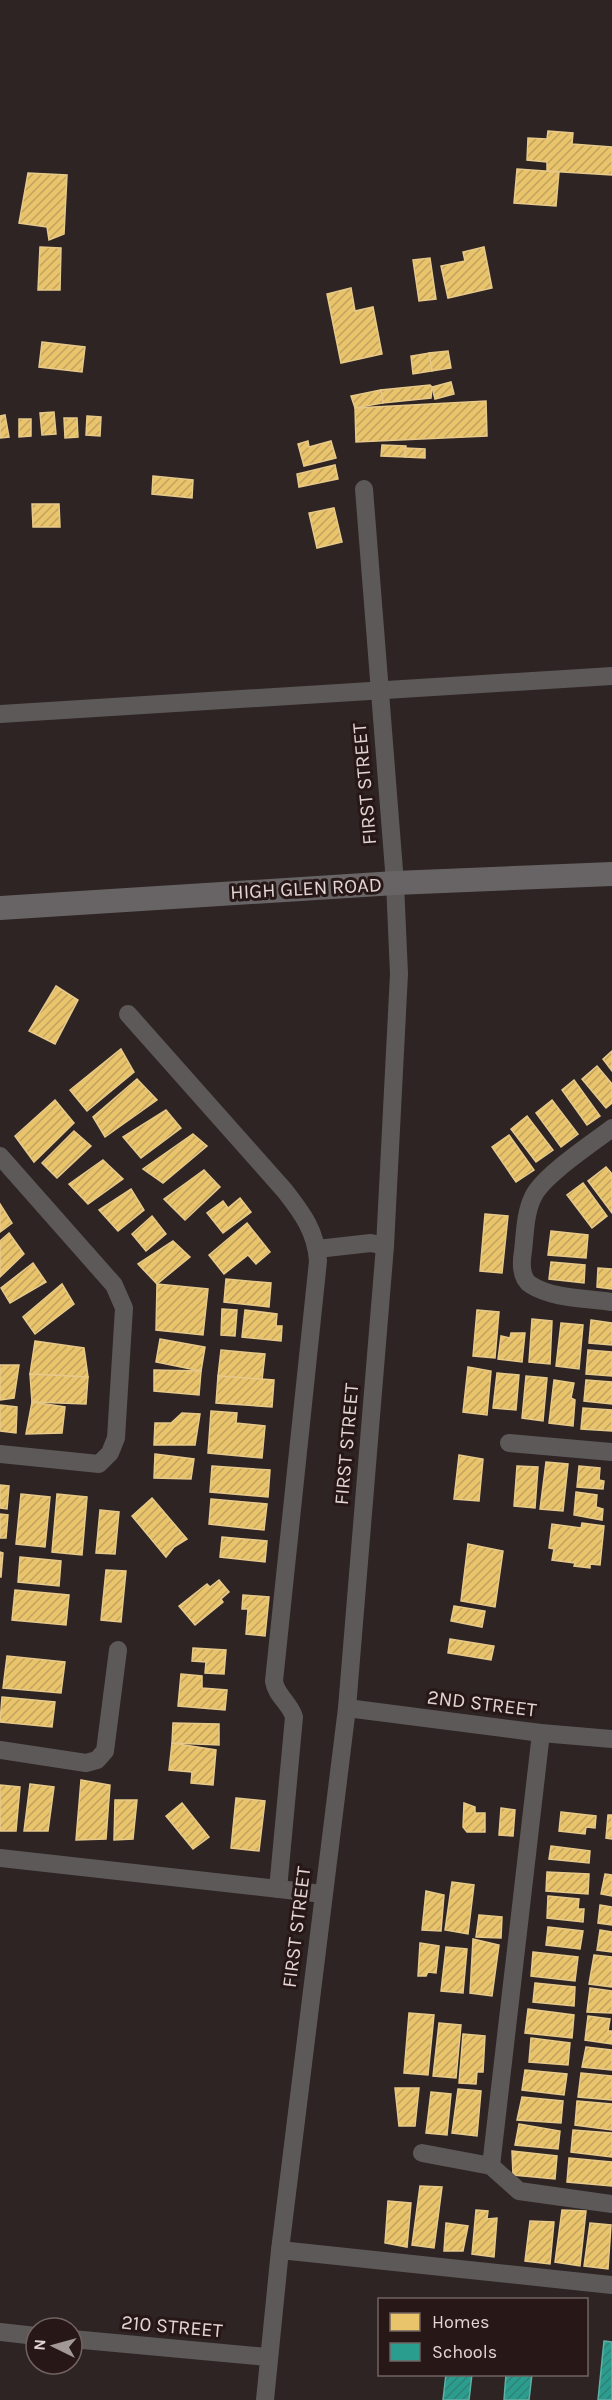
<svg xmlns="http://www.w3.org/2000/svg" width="612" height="2400" viewBox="0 0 612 2400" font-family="Karla,sans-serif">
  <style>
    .homes { fill: url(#homes-hatch); stroke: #e7c98a; stroke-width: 1.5 }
    .schools { fill: url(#schools-hatch); stroke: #61aea4; stroke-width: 1.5 }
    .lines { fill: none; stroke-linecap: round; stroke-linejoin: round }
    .minor { stroke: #5d5958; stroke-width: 18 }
    .major { stroke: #686364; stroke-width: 24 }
    .labels { text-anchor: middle; stroke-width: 6; stroke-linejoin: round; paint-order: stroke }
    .street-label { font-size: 20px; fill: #e1d6d4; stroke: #271716 }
  </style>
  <defs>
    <pattern id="homes-hatch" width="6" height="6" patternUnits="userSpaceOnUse" patternTransform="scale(1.5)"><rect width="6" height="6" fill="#e9c46a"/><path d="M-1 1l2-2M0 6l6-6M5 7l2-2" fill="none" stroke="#c0a360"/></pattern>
    <pattern id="schools-hatch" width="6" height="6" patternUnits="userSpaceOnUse" patternTransform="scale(1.5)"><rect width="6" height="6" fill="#2a9d8f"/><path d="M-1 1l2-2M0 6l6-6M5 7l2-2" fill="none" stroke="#328177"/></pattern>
  </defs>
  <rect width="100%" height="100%" fill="#2d2423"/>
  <!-- homes -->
  <g class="homes">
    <path d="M548,131l25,2 -1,11 40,3v28l-65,-4v-9l-20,-2 1,-22 19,1z"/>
    <path d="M517,169l42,3 -3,34 -42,-3z"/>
    <path d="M28,173l39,2 -3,59 -15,6 -2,-13 -28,-4z"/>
    <path d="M40,247l21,1 -1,42h-22z"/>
    <path d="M484,247l8,41 -44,10 -7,-32 24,-5 -2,-9z"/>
    <path d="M430,258l6,41 -17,2 -6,-41z"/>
    <path d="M351,288l4,23 18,-4 9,47 -41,9 -14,-69z"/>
    <path d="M42,342l43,5 -3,25 -43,-5z"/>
    <path d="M448,351l3,17 -19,3 -3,-18z"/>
    <path d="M429,353l3,18 -19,3 -2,-18z"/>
    <path d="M451,382l3,12 -19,5 -3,-12z"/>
    <path d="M430,385l2,2 -1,11 -48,5 -2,-13z"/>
    <path d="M381,390l2,13 -28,5 -4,-12z"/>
    <path d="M486,401l1,35 -131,6 -1,-34z"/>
    <path d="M54,412l2,22 -14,1 -2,-22z"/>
    <path d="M5,415l4,22 -9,1v-22z"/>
    <path d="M87,416l14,1 -1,19 -14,-1z"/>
    <path d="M64,418h13l1,19 -13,1z"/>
    <path d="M19,419h12v17l-12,1z"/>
    <path d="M308,441l1,6 22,-6 5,17 -32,8 -6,-22z"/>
    <path d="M382,445l24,1 -1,11 -24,-1z"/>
    <path d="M405,448l20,1v9l-20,-1z"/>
    <path d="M335,465l3,14 -39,8 -2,-13z"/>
    <path d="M153,476l40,4 -1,18 -40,-4z"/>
    <path d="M32,504h27l1,23h-27z"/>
    <path d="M334,508l8,34 -25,6 -8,-35z"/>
    <path d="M56,986l22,14 -23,44 -26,-13z"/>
    <path d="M121,1049l13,23 -47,39 -17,-21z"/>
    <path d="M612,1051v20l-9,-12z"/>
    <path d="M597,1066l15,18v19l-6,5 -24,-29z"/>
    <path d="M137,1079l20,21 -52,37 -12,-20z"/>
    <path d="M574,1080l26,36 -13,9 -25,-35z"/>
    <path d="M55,1100l19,23 -40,39 -19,-26z"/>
    <path d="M552,1100l26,34 -17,13 -25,-34z"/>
    <path d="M166,1110l15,18 -40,30 -18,-21z"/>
    <path d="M527,1116l26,34 -17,12 -25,-33z"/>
    <path d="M74,1131l17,15 -34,32 -15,-15z"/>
    <path d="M193,1134l14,12 -44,37 -20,-14z"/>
    <path d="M509,1135l25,35 -18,12 -24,-35z"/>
    <path d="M103,1160l20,19 -35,25 -19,-20z"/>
    <path d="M606,1167l6,7v39l-24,-32z"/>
    <path d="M204,1170l16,17 -35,33 -21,-21z"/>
    <path d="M583,1183l24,33 -15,12 -25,-33z"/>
    <path d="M131,1189l13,21 -26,21 -19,-21z"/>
    <path d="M240,1198l11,14 -28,21 -16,-20 16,-12 5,7z"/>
    <path d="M0,1204l12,19 -12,9z"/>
    <path d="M485,1214l23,2 -6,57 -22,-2z"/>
    <path d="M152,1216l14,18 -20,17 -14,-17z"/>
    <path d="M247,1223l23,29 -14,12 -8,-9 -24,19 -15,-19z"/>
    <path d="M551,1231l37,4 -2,23 -38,-3z"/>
    <path d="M9,1233l15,21 -24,23v-36z"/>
    <path d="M173,1241l17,16 -33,27 -19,-20z"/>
    <path d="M551,1262l34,3 -1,18 -35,-4z"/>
    <path d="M33,1263l13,19 -36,21 -9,-15z"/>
    <path d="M598,1268l14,1v20l-15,-2z"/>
    <path d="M226,1279l45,4 -2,24 -45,-5z"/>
    <path d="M62,1284l12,20 -39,30 -12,-17z"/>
    <path d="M157,1284l51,5 -5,46 -47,-5z"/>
    <path d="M222,1309l15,1 -2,26 -14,-1z"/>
    <path d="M245,1310l32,4 -1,12h6l-1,15 -39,-4z"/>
    <path d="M477,1310l22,2 -4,46 -22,-2z"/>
    <path d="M532,1319l20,2 -2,43 -21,-2z"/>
    <path d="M591,1320l21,3v22l-23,-2z"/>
    <path d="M561,1323l22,2 -4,44 -23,-3z"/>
    <path d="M511,1333h14l-3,29 -24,-3 3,-23 9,2z"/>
    <path d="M160,1339l45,8 -4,24 -45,-9z"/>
    <path d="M35,1341l49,7 4,29 -58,-3z"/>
    <path d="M221,1350l44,4 -3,26 -44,-4z"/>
    <path d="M588,1350l24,2v24l-26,-2z"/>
    <path d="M0,1365h19l-5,33 -14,2z"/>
    <path d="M468,1367l23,4 -4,44 -24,-3z"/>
    <path d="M154,1370l47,1 -2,24 -45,-4z"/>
    <path d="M497,1373l22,2 -3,35 -23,-2z"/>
    <path d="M30,1374l58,3 -2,27 -54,-2z"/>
    <path d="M218,1376l56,4 -2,27 -56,-4z"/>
    <path d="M526,1376l21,2 -4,43 -21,-3z"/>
    <path d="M554,1380l20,3 -3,15 4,2 -2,26 -24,-3z"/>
    <path d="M586,1380l26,2v22l-28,-3z"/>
    <path d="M32,1402l33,5 -3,26 -36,1z"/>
    <path d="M0,1405l17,2 -1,26 -16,-2z"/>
    <path d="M583,1408l29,2v21l-31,-2z"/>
    <path d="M211,1411l26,2 -1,10 29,3 -3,32 -54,-5z"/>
    <path d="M182,1413l18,1 -5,31h-41l1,-22h16z"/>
    <path d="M155,1454l39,5 -3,20 -37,-1z"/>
    <path d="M459,1455l24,4 -4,42 -25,-2z"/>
    <path d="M546,1462l22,2 -5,47 -23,-2z"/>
    <path d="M212,1466l58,4 -2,27 -58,-5z"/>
    <path d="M517,1466l21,1 -3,41 -21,-2z"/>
    <path d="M579,1466l21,2 -1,12 5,1 -1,8 -26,-2z"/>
    <path d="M0,1485l9,1 -2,23 -7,-1z"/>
    <path d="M576,1492l21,3 -1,12 7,2 -1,11 -28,-5z"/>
    <path d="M21,1494l29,3 -5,50 -29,-3z"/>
    <path d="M57,1494l30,3 -5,58 -30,-3z"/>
    <path d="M152,1498l35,41 -13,8 -8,10 -34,-41z"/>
    <path d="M211,1499l56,5 -3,26 -55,-6z"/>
    <path d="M100,1510l19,2 -4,42 -19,-1z"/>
    <path d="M0,1514l8,1 -2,23h-6z"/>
    <path d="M582,1523l22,3 -4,39 -10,-1v4l-16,-2 1,-3 -23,-3 2,-11 -5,-1 3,-24 29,4z"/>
    <path d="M222,1537l45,4 -2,21 -45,-5z"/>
    <path d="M468,1544l35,7 -8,56 -34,-6z"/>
    <path d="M0,1552l3,1 -2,24h-1z"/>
    <path d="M20,1557l41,4 -2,25 -41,-4z"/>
    <path d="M106,1570l20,1 -5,51 -20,-2z"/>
    <path d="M219,1580l10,12 -8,7 2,3 -28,23 -16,-19 28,-22 3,3z"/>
    <path d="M15,1590l54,5 -3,30 -54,-5z"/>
    <path d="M243,1595l26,2 -4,39 -19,-2 2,-25h-6z"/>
    <path d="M454,1606l31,5 -3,16 -31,-6z"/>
    <path d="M450,1639l44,7 -3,14 -43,-7z"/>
    <path d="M193,1648l33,2 -2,24 -19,-1 1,-11 -14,-1z"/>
    <path d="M7,1656l58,6 -4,31 -58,-5z"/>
    <path d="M181,1674l21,2v12l25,2 -2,20 -47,-4z"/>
    <path d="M2,1697l53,5 -3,25 -52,-5z"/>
    <path d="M173,1723l46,1v21l-47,-2z"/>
    <path d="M172,1743l44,7 -3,35 -22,-2 1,-11 -23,-2z"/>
    <path d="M81,1780l29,5 -4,54 -30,1z"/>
    <path d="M30,1784l24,3 -6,44h-24z"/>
    <path d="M0,1785l20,2 -4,44h-16z"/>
    <path d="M236,1798l29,3 -6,50 -28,-3z"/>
    <path d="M115,1800h22l-4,39 -19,1z"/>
    <path d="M182,1803l27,34 -16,12 -27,-33z"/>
    <path d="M464,1803l11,4v6h10v19h-18l-4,-5z"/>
    <path d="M501,1808l14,2 -2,26 -14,-1z"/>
    <path d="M561,1812l35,4 -1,12 -9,-1 -1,7 -26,-3z"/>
    <path d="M608,1815h4v24l-6,-1z"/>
    <path d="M551,1846l39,5 -1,12 -40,-4z"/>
    <path d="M547,1872l42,2 -1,20 -42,-3z"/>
    <path d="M605,1874l7,1v21l-11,-2z"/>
    <path d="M452,1882l22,3 -6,49 -23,-4z"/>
    <path d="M426,1891l18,4 -3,36 -19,-1z"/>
    <path d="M548,1896l31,3 -1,10h6l-1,13 -36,-4z"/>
    <path d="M600,1905l12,2v18l-14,-2z"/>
    <path d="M479,1915l23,2 -1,21 -25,-1z"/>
    <path d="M548,1927l35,4 -3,18 -34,-4z"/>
    <path d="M600,1930l12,2v20l-15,-2z"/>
    <path d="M473,1939l26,6 -7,51 -22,-3z"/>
    <path d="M420,1943l19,3 -3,27 -8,-1 -2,4h-8z"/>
    <path d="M446,1947l21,2 -4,44 -22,-2z"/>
    <path d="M533,1952l45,5 -3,24 -44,-5z"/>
    <path d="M594,1955l18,2v30l-23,-3z"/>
    <path d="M535,1983l40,4 -1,19 -41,-4z"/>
    <path d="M590,1988l22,3v22l-25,-1z"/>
    <path d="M528,2009l46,6 -2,23 -47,-5z"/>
    <path d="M409,2013l25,2 -6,60 -24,-2z"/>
    <path d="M588,2016l22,3 -2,12h4v13l-27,-4z"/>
    <path d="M439,2023l22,2 -5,53 -23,-2z"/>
    <path d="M463,2034l22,2 -2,36h-6l-1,12 -17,-1z"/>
    <path d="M531,2038l39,5 -2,22 -39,-3z"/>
    <path d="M586,2047l26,3v20l-30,-3z"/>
    <path d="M525,2070l42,4 -3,21 -42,-5z"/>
    <path d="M581,2073l31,3v24l-34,-3z"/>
    <path d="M395,2088h24l-4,38h-16z"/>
    <path d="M458,2089l23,2 -4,45 -25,-3z"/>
    <path d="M431,2092l20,2 -4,41 -21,-2z"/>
    <path d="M522,2097l41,4 -2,22 -44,-3z"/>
    <path d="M577,2101l35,3v26l-37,-5z"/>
    <path d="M519,2124l41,7 -2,18 -43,-4z"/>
    <path d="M573,2130l39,3v24l-41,-5z"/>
    <path d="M512,2151l45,5 -2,23 -42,-4z"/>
    <path d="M569,2158l43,4v24l-45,-4z"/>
    <path d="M420,2186l22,1 -8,61 -22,-3z"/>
    <path d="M388,2201l23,2 -4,44 -22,-4z"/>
    <path d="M476,2210l12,1 -1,8 10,-1 -3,39 -22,-3z"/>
    <path d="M562,2210l24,1 -6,55 -25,-4z"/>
    <path d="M530,2221l24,1 -4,42 -25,-3z"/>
    <path d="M446,2223l22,3 -5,25h-19z"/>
    <path d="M590,2223l21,2 -3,44 -24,-3z"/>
  </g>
  <!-- schools -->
  <g class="schools">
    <path d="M604,2341l8,1v58h-14z"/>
    <path d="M446,2374h26l-3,26h-26z"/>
    <path d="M506,2374h26l-3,26h-25z"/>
  </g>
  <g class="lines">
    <!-- minor -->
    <g class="minor">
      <path d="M0,714l612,-38"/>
      <path d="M128,1014l157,177c18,23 31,41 33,70l-44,420c2,15 16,22 20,36l-16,172"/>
      <path d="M612,1128c-19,15 -70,48 -79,69 -8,16 -8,37 -10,54 -2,12 -3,27 8,34 22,14 56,13 81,17"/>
      <path d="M0,1156l114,129 10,23 -8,130 -6,15 -11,11 -99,-10"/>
      <path d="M317,1249l54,-6 14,3"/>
      <path d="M509,1443l103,9"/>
      <path d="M347,1708l194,25 71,6"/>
      <path d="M0,1750l86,13 11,-3 8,-9 13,-101"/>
      <path d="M0,1858l323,36"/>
      <path d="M422,2153l69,13 28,25 93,13"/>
      <path d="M491,2166l50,-433"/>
      <path d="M280,2250l332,35"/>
      <path d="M0,2332l36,4"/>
      <path d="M72,2339l195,18"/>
      <path d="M265,2400l15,-150 67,-542 38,-462 14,-272 -4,-91 -31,-394"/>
    </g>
    <!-- major -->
    <path class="major" d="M0,908l395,-25 217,-9"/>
  </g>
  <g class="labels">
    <!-- street labels -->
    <g class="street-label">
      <text transform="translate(364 784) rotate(-95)" y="7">FIRST STREET</text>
      <text transform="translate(306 888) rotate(-3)" y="7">HIGH GLEN ROAD</text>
      <text transform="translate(346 1444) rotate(-85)" y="7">FIRST STREET</text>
      <text transform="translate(482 1703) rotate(7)" y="7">2ND STREET</text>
      <text transform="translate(296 1927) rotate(-83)" y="7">FIRST STREET</text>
      <text transform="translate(172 2326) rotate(5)" y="7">210 STREET</text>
    </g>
  </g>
  <!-- legend -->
  <rect x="378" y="2298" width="210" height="78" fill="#271716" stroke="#716362" stroke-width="1.5"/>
  <rect x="390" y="2313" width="30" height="18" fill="#e9c46a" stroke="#716362" stroke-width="1.5"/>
  <text x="432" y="2328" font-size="18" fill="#e1d6d4">Homes</text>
  <rect x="390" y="2343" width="30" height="18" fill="#2a9d8f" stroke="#716362" stroke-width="1.5"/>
  <text x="432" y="2358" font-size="18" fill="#e1d6d4">Schools</text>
  <!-- north arrow -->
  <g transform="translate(54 2346) rotate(275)"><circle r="28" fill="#271716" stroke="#716362" stroke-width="1.5"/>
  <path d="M0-4.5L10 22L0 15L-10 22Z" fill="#a29896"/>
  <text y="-9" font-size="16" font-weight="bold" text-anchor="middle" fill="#e1d6d4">N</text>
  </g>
</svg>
